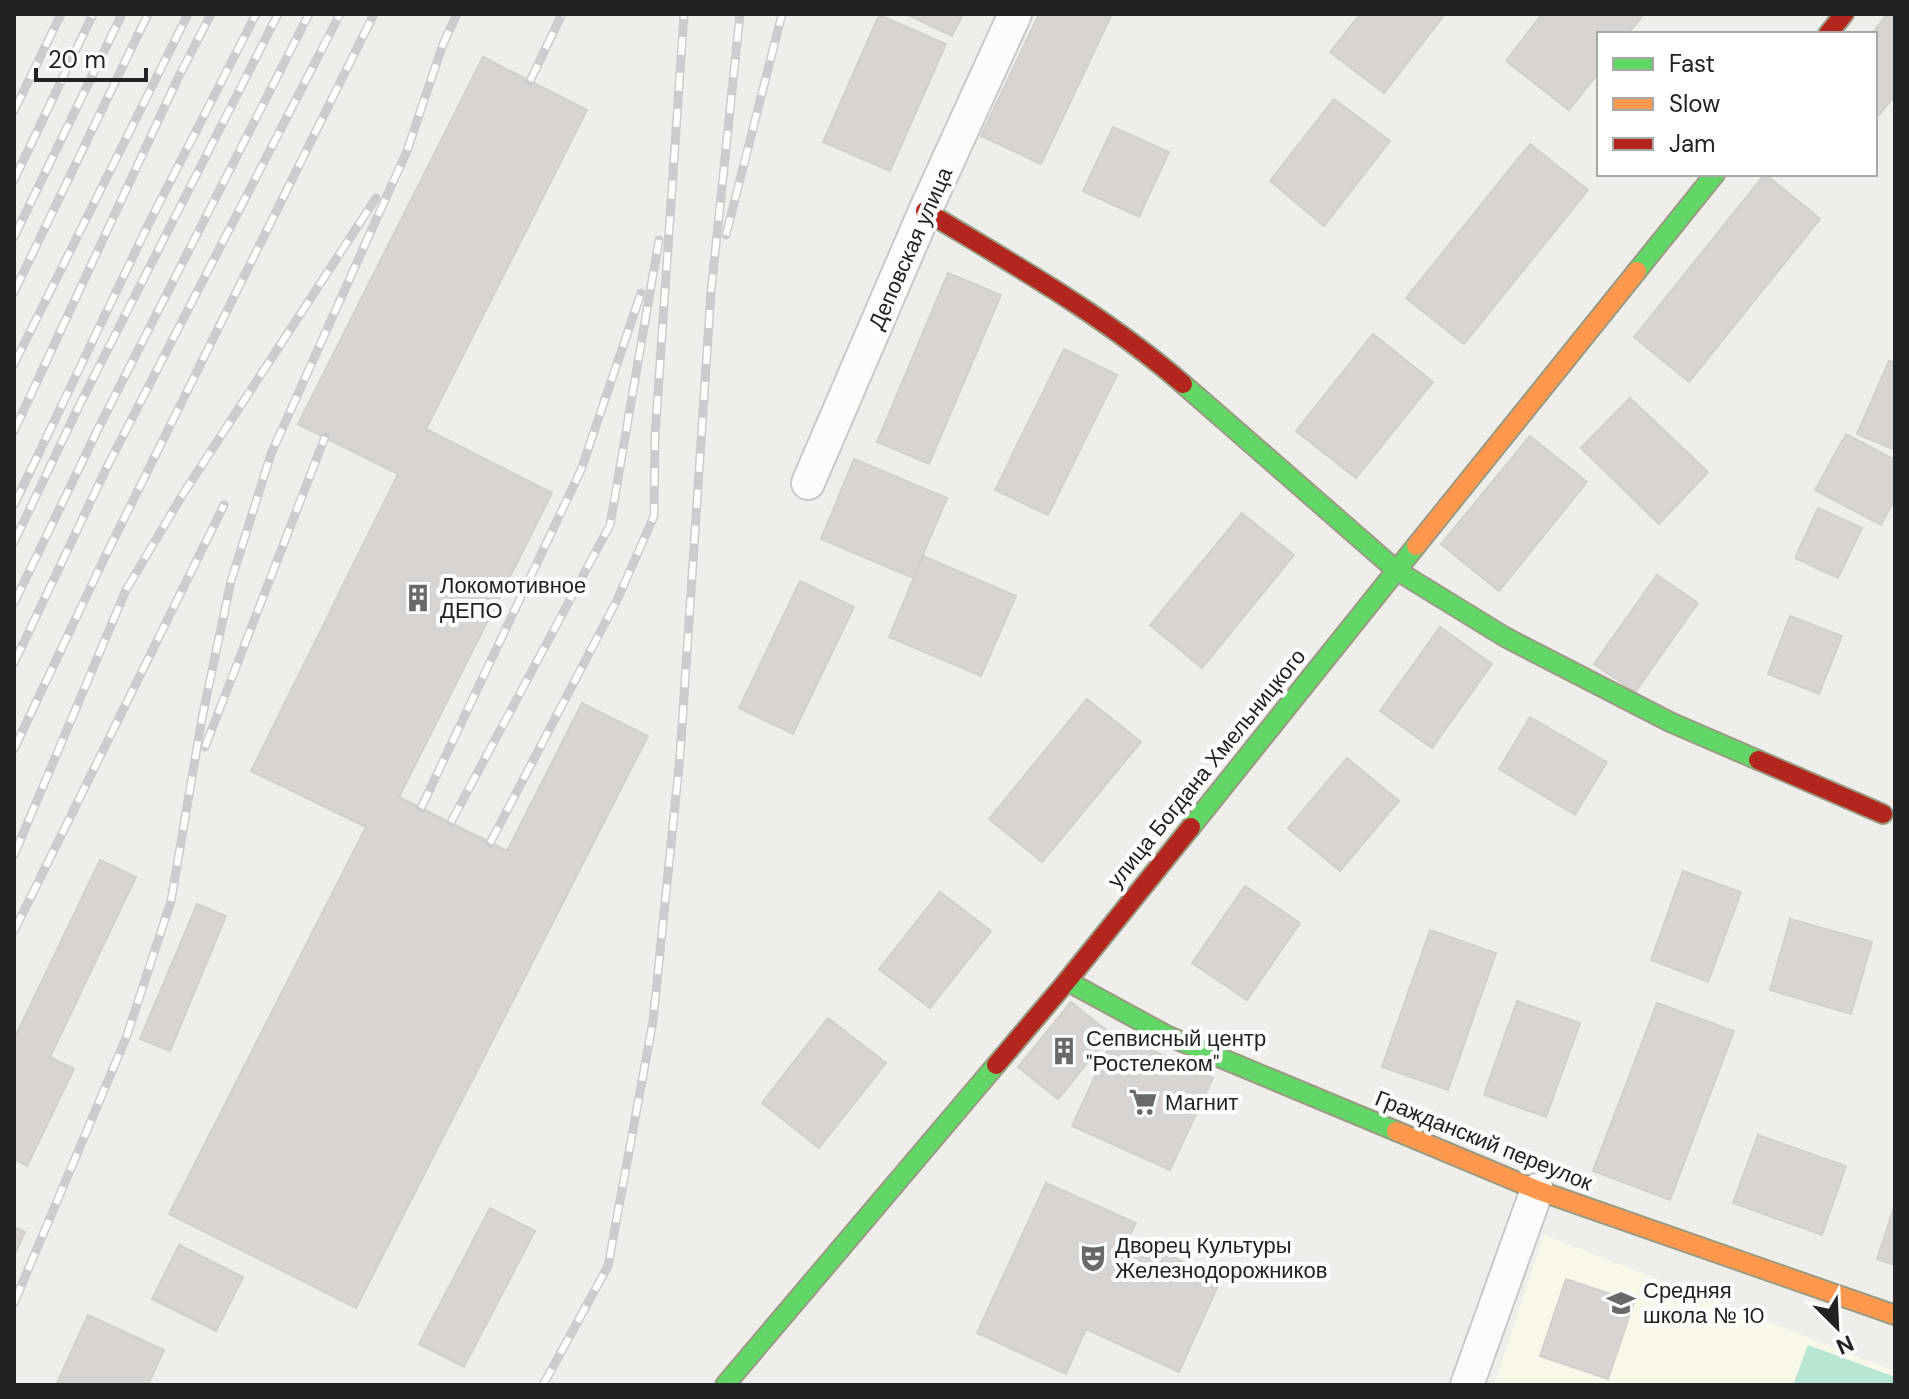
<svg xmlns="http://www.w3.org/2000/svg" width="1909" height="1399" viewBox="0 0 1909 1399" font-family="'DM Sans',sans-serif">
  <style>
    .education { fill: #f8f7e8 }
    .pitch { fill: #b7e6d2 }
    .building { fill: #d7d4d2; stroke: #d3d0cc; stroke-width: 2 }
    .lines { fill: none; stroke-linecap: round; stroke-linejoin: round }
    .street-casing { stroke: #c9c8c7; stroke-width: 36 }
    .fast-casing { stroke: #999a82; stroke-width: 22 }
    .slow-casing { stroke: #999a82; stroke-width: 22 }
    .jam-casing { stroke: #999a82; stroke-width: 22 }
    .street { stroke: #fdfcfc; stroke-width: 32 }
    .fast { stroke: #63d668; stroke-width: 18 }
    .slow { stroke: #ff974d; stroke-width: 18 }
    .jam { stroke: #b3261e; stroke-width: 18 }
    .rail-casing { stroke: #ccc; stroke-width: 9 }
    .rail { stroke: #fff; stroke-width: 6; stroke-dasharray: 18; stroke-linecap: butt }
    .labels { text-anchor: middle; stroke-width: 8; stroke-linejoin: round; paint-order: stroke }
    .street-label { font-size: 22px; fill: #222; stroke: #fff }
    .poi-label { font-size: 22px; fill: #222; stroke: #fff; text-anchor: start }
  </style>
  <rect width="100%" height="100%" fill="#f0eeeb"/>
  <!-- education -->
  <path class="education" d="M1544,1235l351,136v14h-401z"/>
  <!-- pitch -->
  <path class="pitch" d="M1808,1345l87,32v8h-102z"/>
  <!-- building -->
  <g class="building">
    <path d="M906,14h57l-11,22z"/>
    <path d="M1039,14h73l-71,150 -60,-28z"/>
    <path d="M1360,14h85l-61,79 -54,-41z"/>
    <path d="M1542,14h102l-16,20h-29v38l-30,38 -63,-49z"/>
    <path d="M1887,14h8v81l-20,25v-86h-3z"/>
    <path d="M879,15l67,29 -56,127 -67,-29z"/>
    <path d="M483,57l104,53 -161,319 126,64 -153,304 108,54 75,-148 66,33 -292,572 -187,-94 197,-387 -115,-56 147,-297 -100,-50z"/>
    <path d="M1334,99l56,42 -66,85 -54,-45z"/>
    <path d="M1113,127l56,25 -30,65 -56,-26z"/>
    <path d="M1530,144l58,46 -124,154 -58,-46z"/>
    <path d="M1765,174l55,45 -131,163 -55,-45z"/>
    <path d="M948,273l53,22 -72,169 -52,-22z"/>
    <path d="M1373,334l60,48 -77,96 -60,-47z"/>
    <path d="M1064,349l53,26 -69,140 -53,-25z"/>
    <path d="M1889,361l6,2v87l-38,-16z"/>
    <path d="M1630,398l78,74 -49,52 -78,-76z"/>
    <path d="M1846,434l49,26v39l-14,26 -66,-35z"/>
    <path d="M1530,436l57,46 -88,109 -58,-47z"/>
    <path d="M854,459l93,39 -34,80 -92,-39z"/>
    <path d="M1818,508l44,20 -24,50 -43,-20z"/>
    <path d="M1242,513l52,42 -92,113 -52,-43z"/>
    <path d="M923,556l93,40 -35,80 -92,-39z"/>
    <path d="M1657,575l41,28 -63,89 -41,-28z"/>
    <path d="M800,581l54,26 -61,127 -54,-26z"/>
    <path d="M1790,616l52,20 -23,58 -51,-20z"/>
    <path d="M1440,627l52,37 -60,84 -52,-37z"/>
    <path d="M1087,699l54,43 -99,120 -53,-43z"/>
    <path d="M1530,717l77,45 -32,53 -76,-46z"/>
    <path d="M1347,758l52,43 -59,70 -52,-43z"/>
    <path d="M100,860l36,17 -86,180 24,12 -47,97 -13,-7v-120z"/>
    <path d="M1683,871l58,21 -33,90 -57,-22z"/>
    <path d="M1245,886l55,37 -53,77 -55,-37z"/>
    <path d="M940,892l51,39 -61,77 -51,-39z"/>
    <path d="M197,904l29,12 -56,135 -30,-12z"/>
    <path d="M1790,919l82,23 -21,72 -81,-24z"/>
    <path d="M1430,930l66,23 -48,137 -66,-23z"/>
    <path d="M1517,1001l63,22 -34,94 -62,-22z"/>
    <path d="M1071,1002l40,32 -53,65 -40,-32z"/>
    <path d="M1657,1003l77,28 -64,169 -77,-29z"/>
    <path d="M828,1018l58,45 -67,85 -57,-45z"/>
    <path d="M1115,1033l98,45 -43,92 -98,-44z"/>
    <path d="M1758,1135l88,31 -24,69 -89,-32z"/>
    <path d="M1046,1183l90,40 -7,14 92,42 -42,93 -93,-43 -20,45 -89,-41z"/>
    <path d="M1895,1204v61l-18,-6z"/>
    <path d="M490,1208l45,23 -71,136 -45,-23z"/>
    <path d="M14,1227l11,5 -11,24z"/>
    <path d="M179,1245l64,32 -27,54 -64,-32z"/>
    <path d="M1566,1279l68,23 -26,77 -68,-23z"/>
    <path d="M88,1315l76,35 -16,35h-92z"/>
  </g>
  <g class="lines">
    <defs>
      <g id="street">
        <path d="M808,483l117,-272 90,-197"/>
        <path d="M1467,1385l70,-195"/>
      </g>
      <g id="fast">
        <path d="M1637,271l78,-97"/>
        <path d="M1183,384l213,186 109,67 165,85 88,38"/>
        <path d="M1191,827l225,-281"/>
        <path d="M1067,981l101,55 228,95"/>
        <path d="M725,1385l271,-320"/>
      </g>
      <g id="slow">
        <path d="M1416,546l221,-275"/>
        <path d="M1396,1131l141,59 358,125"/>
      </g>
      <g id="jam">
        <path d="M1828,34l16,-20"/>
        <path d="M925,211c88,53 180,105 258,173"/>
        <path d="M1758,760l125,54"/>
        <path d="M996,1065l71,-84 124,-154"/>
      </g>
    </defs>
    <!-- street casing -->
    <use href="#street" class="street-casing"/>
    <!-- fast casing -->
    <use href="#fast" class="fast-casing"/>
    <!-- slow casing -->
    <use href="#slow" class="slow-casing"/>
    <!-- jam casing -->
    <use href="#jam" class="jam-casing"/>
    <!-- street -->
    <use href="#street" class="street"/>
    <!-- fast -->
    <use href="#fast" class="fast"/>
    <!-- slow -->
    <use href="#slow" class="slow"/>
    <!-- jam -->
    <use href="#jam" class="jam"/>
    <defs>
      <g id="rail">
        <path d="M530,81l32,-67"/>
        <path d="M14,111l47,-97"/>
        <path d="M14,180l79,-166"/>
        <path d="M726,235l56,-221"/>
        <path d="M14,237l108,-223"/>
        <path d="M14,292l134,-278"/>
        <path d="M14,364l174,-350"/>
        <path d="M14,431l164,-353 33,-64"/>
        <path d="M14,505l136,-284 106,-207"/>
        <path d="M14,542l64,-134 200,-394"/>
        <path d="M14,603l84,-174 211,-415"/>
        <path d="M14,663l93,-196 233,-453"/>
        <path d="M205,747l120,-310"/>
        <path d="M14,749l89,-188 271,-547"/>
        <path d="M421,808l160,-338 60,-177"/>
        <path d="M451,822l159,-297 49,-285"/>
        <path d="M490,843l128,-245 36,-82 1,-80 29,-422"/>
        <path d="M14,855l112,-265 57,-96 193,-296"/>
        <path d="M14,931l210,-426"/>
        <path d="M14,1303l112,-265 45,-137 31,-183 29,-137 40,-127 136,-303 36,-107 14,-30"/>
        <path d="M543,1385l65,-119 45,-245 27,-265 31,-464 29,-278"/>
      </g>
    </defs>
    <!-- rail casing -->
    <use href="#rail" class="rail-casing"/>
    <!-- rail -->
    <use href="#rail" class="rail"/>
  </g>
  <!-- icons -->
  <defs>
    <symbol id="building-bare" viewBox="-9 -9 18 18"><path d="M-4-6H4V6H1V3H-1V6H-4ZM-2.5-4.3h1.7v1.8h-1.7ZM.8-4.3h1.7v1.8H.8ZM-2.5-1h1.7V.8h-1.7ZM.8-1h1.7V.8H.8Z" fill="#6a6968" stroke="#fff" stroke-width="2.5" paint-order="stroke"/></symbol>
    <symbol id="supermarket-bare" viewBox="-9 -9 18 18"><path d="M-6-5.5h2.5l.6 2H6L4.5 2H-2.5L-4.4-4H-6ZM-1.5 3.2a1.3 1.3 0 1 0 .1 0ZM3 3.2a1.3 1.3 0 1 0 .1 0Z" fill="#6a6968" stroke="#fff" stroke-width="2.5" paint-order="stroke"/></symbol>
    <symbol id="theatre-bare" viewBox="-9 -9 18 18"><path d="M-5-5.5Q0-4 5-5.5V0Q5 5 0 6Q-5 5-5 0ZM-3.3-2.5H-1v1.5H-3.3ZM1-2.5H3.3v1.5H1ZM-2.8 1Q0 5.5 2.8 1Z" fill="#6a6968" stroke="#fff" stroke-width="2.5" paint-order="stroke"/></symbol>
    <symbol id="school-bare" viewBox="-9 -9 18 18"><path d="M0-5L7-2L0 1L-7-2ZM-4 1L0 2.5L4 1V4Q0 6-4 4Z" fill="#6a6968" stroke="#fff" stroke-width="2.5" paint-order="stroke"/></symbol>
  </defs>
  <g fill-rule="evenodd">
    <use href="#building-bare" x="398" y="578" width="40" height="40"/>
    <use href="#building-bare" x="1044" y="1031" width="40" height="40"/>
    <use href="#supermarket-bare" x="1123" y="1082" width="40" height="40"/>
    <use href="#theatre-bare" x="1073" y="1238" width="40" height="40"/>
    <use href="#school-bare" x="1601" y="1283" width="40" height="40"/>
  </g>
  <g class="labels">
    <!-- street labels -->
    <g class="street-label">
      <text transform="translate(910 248) rotate(-66)" y="8">Деповская улица</text>
      <text transform="translate(1206 768) rotate(-51)" y="8">улица Богдана Хмельницкого</text>
      <text transform="translate(1484 1140) rotate(22)" y="8">Гражданский переулок</text>
    </g>
    <!-- poi labels -->
    <g class="poi-label">
      <text x="440" y="593">Локомотивное<tspan x="440" dy="25">ДЕПО</tspan></text>
      <text x="1086" y="1046">Сепвисный центр<tspan x="1086" dy="25">"Ростелеком"</tspan></text>
      <text x="1165" y="1110">Магнит</text>
      <text x="1115" y="1253">Дворец Культуры<tspan x="1115" dy="25">Железнодорожников</tspan></text>
      <text x="1643" y="1298">Средняя<tspan x="1643" dy="25">школа № 10</tspan></text>
    </g>
  </g>
  <!-- border -->
  <rect width="1909" height="1399" fill="none" stroke="#222222" stroke-width="32"/>
  <!-- legend -->
  <rect x="1597" y="32" width="280" height="144" fill="#ffffff" stroke="#a7a7a7" stroke-width="2"/>
  <rect x="1613" y="58" width="40" height="12" fill="#63d668" stroke="#a7a7a7" stroke-width="2"/>
  <text x="1669" y="72" font-size="24" fill="#222222">Fast</text>
  <rect x="1613" y="98" width="40" height="12" fill="#ff974d" stroke="#a7a7a7" stroke-width="2"/>
  <text x="1669" y="112" font-size="24" fill="#222222">Slow</text>
  <rect x="1613" y="138" width="40" height="12" fill="#b3261e" stroke="#a7a7a7" stroke-width="2"/>
  <text x="1669" y="152" font-size="24" fill="#222222">Jam</text>
  <!-- north arrow -->
  <g transform="translate(1837 1327) rotate(156)" stroke="#ffffff" stroke-width="6" paint-order="stroke">
  <path d="M0-6L14 30L0 20L-14 30Z" fill="#222222"/>
  <text y="-12" font-size="22" font-weight="bold" text-anchor="middle" fill="#222222">N</text>
  </g>
  <!-- scale -->
  <path d="M36 68v12h110v-12" fill="none" stroke="#222222" stroke-width="4"/>
  <text x="48" y="68" font-size="24" fill="#222222" stroke="#ffffff" stroke-width="6" paint-order="stroke">20 m</text>
</svg>
